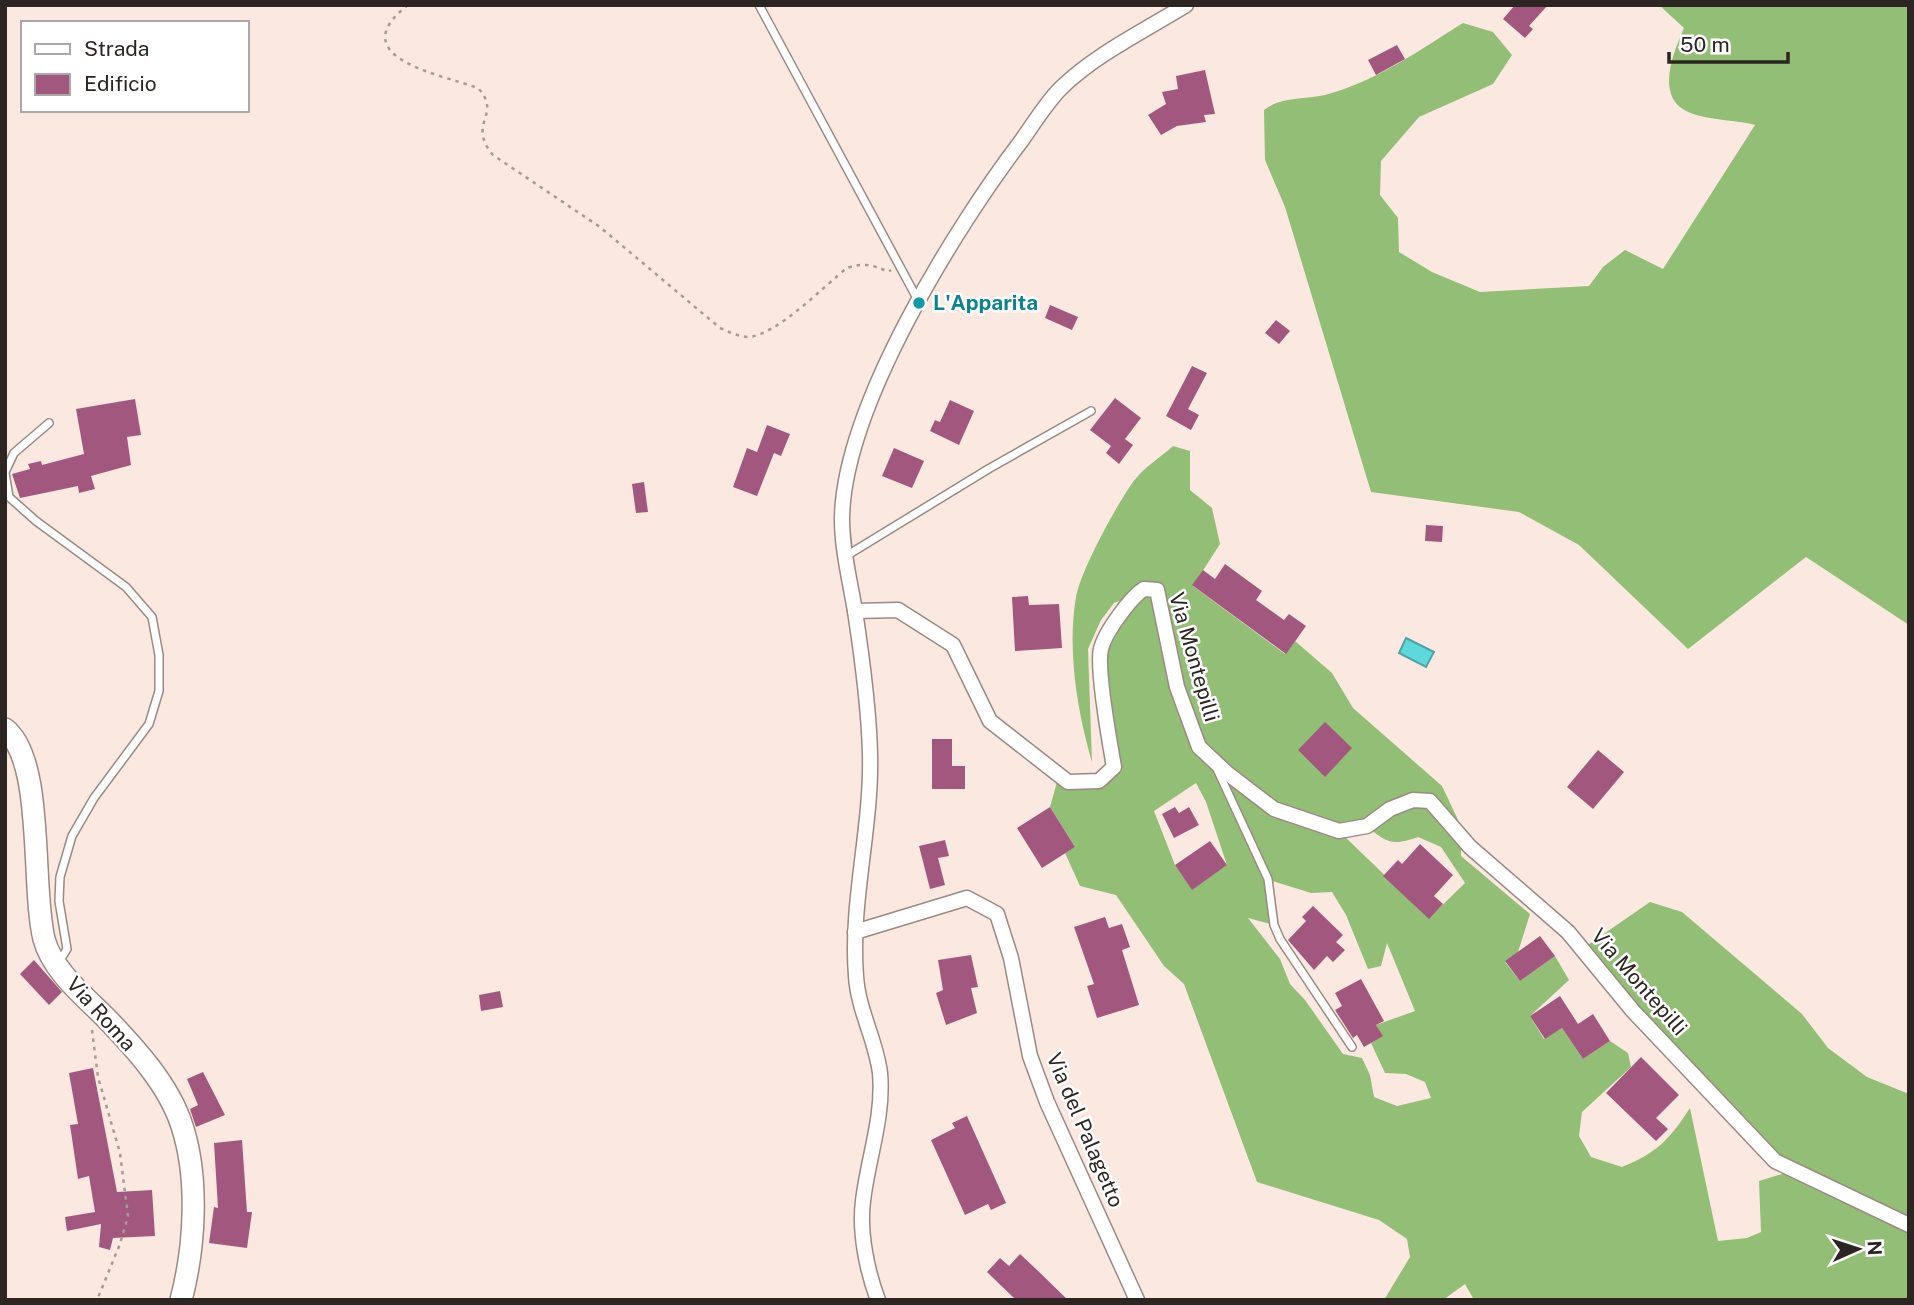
<svg xmlns="http://www.w3.org/2000/svg" width="1914" height="1305" viewBox="0 0 1914 1305" font-family="'Public Sans',sans-serif">
  <style>
    .forest { fill: #93be75; fill-rule: evenodd }
    .water { fill: #5dd9de; stroke: #4ea3a6; stroke-width: 2 }
    .building { fill: #a2587e }
    .lines { fill: none; stroke-linecap: round; stroke-linejoin: round }
    .lane-casing { stroke: #9a8a82; stroke-width: 10 }
    .street-casing { stroke: #9a8a82; stroke-width: 17 }
    .secondary-casing { stroke: #9a8a82; stroke-width: 24 }
    .path { stroke: #a79993; stroke-width: 2.5; stroke-dasharray: 3.5 5; stroke-linecap: butt }
    .lane { stroke: #fff; stroke-width: 7 }
    .street { stroke: #fff; stroke-width: 14 }
    .secondary { stroke: #fff; stroke-width: 21 }
    .culture-dot { fill: #0f9aa8; stroke: #fff; stroke-width: 2.5 }
    .labels { text-anchor: middle; stroke-width: 5; stroke-linejoin: round; paint-order: stroke }
    .culture-label { font-size: 21px; font-weight: bold; fill: #0d838f; stroke: #fff; text-anchor: start }
    .street-label { font-size: 21px; fill: #2c2522; stroke: #fff }
  </style>
  <rect width="100%" height="100%" fill="#fbe9e1"/>
  <!-- forest -->
  <g class="forest">
    <path d="M1659,5h250v620l-103,-68 -118,92 -109,-104 -60,-33 -148,-20 -86,-285 -20,-47 -1,-50c18,-14 39,-10 61,-15 50,-13 95,-45 138,-72l30,9 19,23 -19,29 -74,33 -38,44 -1,34 18,23 1,34 33,20 48,20 109,-6 14,-19 22,-17 38,19 92,-144c-18,-5 -52,-5 -69,-14 -31,-16 -12,-60 -2,-83z"/>
    <path d="M1173,446l17,5v39l22,18 8,36 -27,42 92,68 10,-13 37,32 21,35 89,78 19,40v30l69,58 -12,38 -13,10 15,19 35,-25 14,24 -39,36 14,23 18,-11 21,31 27,-18 18,12 3,14 -49,45 -3,24 12,21 31,10c35,-14 48,-28 68,-59l28,133 29,-3 14,-6 -2,-51 36,-11 -20,-9 -193,-212 68,-47 32,10 120,102 26,34 39,29 42,17v206h-435l-9,-16 -22,16h-59l26,-43 -3,-18 -28,-19 -122,-38 -73,-198 -20,-18 -48,-71 -36,-9 -15,-33 10,-6 -25,-40 9,-32 40,6 15,-15 -13,-117 30,-52 -17,6 -13,17 -13,29 4,113c-15,-51 -25,-112 -16,-165 5,-27 40,-91 57,-115 10,-14 28,-25 40,-36zM1196,783l10,19 21,63 -35,24 -17,-24 -21,-54zM1366,826c21,17 26,20 52,11l23,10 24,36 -36,35 -90,-87zM1269,880l42,13 21,-1 14,23 22,54 13,-3 6,-23 28,68 -39,14 6,11 -11,7 14,30 21,1 19,8 6,16 -34,8 -23,-9 -4,-22 -8,-17 -19,-4 -38,-54 -15,-16 -10,-25 -32,-41 26,7z"/>
  </g>
  <!-- water -->
  <path class="water" d="M1406,638l28,14 -8,15 -27,-14z"/>
  <!-- building -->
  <g class="building">
    <path d="M1515,5h33l-19,21 4,3 -8,9 -22,-19z"/>
    <path d="M1397,45l8,14 -29,16 -8,-15z"/>
    <path d="M1205,70l10,44 -11,1 2,7 -29,4 -16,9 -13,-20 18,-11 -4,-12 16,-3 -2,-13z"/>
    <path d="M1050,305l28,12 -6,13 -27,-12z"/>
    <path d="M1276,320l14,11 -11,13 -14,-11z"/>
    <path d="M1192,366l15,7 -19,36 11,6 -8,15 -25,-14z"/>
    <path d="M1115,398l26,20 -16,21 8,6 -14,19 -13,-11 5,-7 -21,-16z"/>
    <path d="M135,399l6,36 -14,2 4,28 -40,11 4,13 -16,4 -1,-7 -58,12 -8,-24 18,-5 -2,-5 13,-3 1,4 42,-11 -8,-45z"/>
    <path d="M950,400l24,11 -15,34 -29,-14 5,-11 5,2z"/>
    <path d="M767,425l23,9 -9,22 -7,-3 -17,43 -24,-9 14,-39 10,4z"/>
    <path d="M894,448l30,13 -12,27 -30,-12z"/>
    <path d="M644,482l4,30 -12,1 -4,-29z"/>
    <path d="M1426,525l17,1 -1,16 -17,-1z"/>
    <path d="M1225,564l37,27 -6,9 28,20 5,-6 17,12 -20,28 -94,-69 11,-15 12,9z"/>
    <path d="M1028,596l1,9 30,-1 3,44 -47,3 -3,-54z"/>
    <path d="M1325,722l27,26 -27,29 -27,-27z"/>
    <path d="M932,739h20v27h13v23h-33z"/>
    <path d="M1598,750l26,22 -31,37 -26,-22z"/>
    <path d="M1050,807l25,40 -33,21 -25,-40z"/>
    <path d="M1175,807l4,6 10,-6 10,18 -25,13 -12,-24z"/>
    <path d="M945,840l4,16 -11,2 7,27 -15,4 -11,-43z"/>
    <path d="M1210,841l17,24 -35,25 -17,-25z"/>
    <path d="M1420,844l33,31 -19,21 9,8 -14,15 -46,-43 15,-16 4,4z"/>
    <path d="M1313,906l30,29 -7,7 9,8 -12,12 -6,-6 -13,14 -26,-30 18,-19 -4,-4z"/>
    <path d="M1105,917l4,11 13,-4 8,23 -8,3 17,55 -42,13 -10,-32 7,-2 -20,-57z"/>
    <path d="M1540,936l15,20 -35,25 -15,-20z"/>
    <path d="M971,955l7,32 -7,1 6,25 -31,12 -10,-32 7,-3 -5,-30z"/>
    <path d="M34,960l28,32 -13,13 -29,-31z"/>
    <path d="M1361,979l23,42 -8,4 7,11 -19,11 -7,-12 -4,3 -18,-28 7,-4 -7,-13z"/>
    <path d="M500,991l3,16 -22,4 -2,-16z"/>
    <path d="M1560,996l18,28 15,-10 17,27 -27,18 -21,-31 -17,11 -15,-23z"/>
    <path d="M1641,1057l38,38 -23,23 12,11 -12,12 -50,-48z"/>
    <path d="M93,1068l24,124 35,-2 3,46 -42,2 -3,12 -11,-3 2,-23 -34,7 -2,-14 30,-5 -6,-36 -11,3 -8,-54 8,-1 -9,-51z"/>
    <path d="M203,1072l22,43 -29,12 -6,-18 8,-4 -11,-26z"/>
    <path d="M967,1116l39,87 -15,7 -3,-6 -23,11 -34,-75 24,-12 -3,-5z"/>
    <path d="M242,1140l5,72h5l-5,36 -38,-5 5,-36 4,1 -4,-65z"/>
    <path d="M1020,1254l16,15 32,31h-52l-29,-28 13,-14 9,8z"/>
  </g>
  <g class="lines">
    <defs>
      <g id="lane">
        <path d="M759,5l160,297"/>
        <path d="M5,472l9,-19 35,-30"/>
        <path d="M5,473l4,24 27,24 90,66 26,30 7,38v36l-10,33 -55,74 -22,38 -12,41 -1,24 8,48 -8,13"/>
        <path d="M846,556l144,-88 101,-57"/>
        <path d="M1217,769l51,110 6,46 6,14 72,108"/>
      </g>
      <g id="street">
        <path d="M855,611l43,-1 55,35 37,76 78,61 31,-1 15,-14c-4,-23 -18,-99 -13,-118 4,-17 30,-52 43,-60l13,1 20,97 22,60 28,26 47,36 65,22 28,-5 23,-17 23,-9 17,1 40,46 98,85 65,79 142,150 134,64"/>
        <path d="M855,932l112,-34 30,16 14,44 19,98 17,46 90,198"/>
        <path d="M878,1300c-11,-29 -19,-68 -15,-99 5,-43 21,-84 17,-128 -4,-33 -22,-63 -24,-97 -6,-74 16,-148 14,-222 -1,-47 -8,-97 -15,-143 -5,-30 -13,-61 -13,-92 1,-111 113,-291 180,-379 12,-17 24,-37 39,-52 35,-34 83,-57 125,-83"/>
      </g>
      <path id="secondary" d="M5,729c40,32 26,157 39,210 8,31 40,57 62,79 29,30 63,67 76,108 17,52 13,121 -1,174"/>
    </defs>
    <!-- lane casing -->
    <use href="#lane" class="lane-casing"/>
    <!-- street casing -->
    <use href="#street" class="street-casing"/>
    <!-- secondary casing -->
    <use href="#secondary" class="secondary-casing"/>
    <!-- path -->
    <g class="path">
      <path d="M408,5c-67,52 31,69 70,83 25,27 -12,35 15,67l107,72 120,101c9,4 17,8 27,9 28,0 77,-51 100,-69 15,-5 26,-4 41,4l3,-2"/>
      <path d="M92,1030l6,47 22,76 8,63 -8,28 -23,56"/>
    </g>
    <!-- lane -->
    <use href="#lane" class="lane"/>
    <!-- street -->
    <use href="#street" class="street"/>
    <!-- secondary -->
    <use href="#secondary" class="secondary"/>
  </g>
  <!-- markers -->
  <circle class="culture-dot" cx="919" cy="303" r="7"/>
  <g class="labels">
    <!-- culture labels -->
    <g class="culture-label">
      <text x="933" y="310">L'Apparita</text>
    </g>
    <!-- street labels -->
    <g class="street-label">
      <text transform="translate(1194 657) rotate(74)" y="7">Via Montepilli</text>
      <text transform="translate(1639 982) rotate(49)" y="7">Via Montepilli</text>
      <text transform="translate(101 1014) rotate(48)" y="7">Via Roma</text>
      <text transform="translate(1085 1130) rotate(67)" y="7">Via del Palagetto</text>
    </g>
  </g>
  <!-- border -->
  <rect width="1914" height="1305" fill="none" stroke="#2c2522" stroke-width="14"/>
  <!-- legend -->
  <rect x="21" y="21" width="228" height="91" fill="#ffffff" stroke="#aba8a7" stroke-width="2"/>
  <rect x="35" y="44" width="35" height="10" fill="#ffffff" stroke="#aba8a7" stroke-width="2"/>
  <text x="84" y="56" font-size="21" fill="#2c2522">Strada</text>
  <rect x="35" y="74" width="35" height="21" fill="#a2587e" stroke="#aba8a7" stroke-width="2"/>
  <text x="84" y="91" font-size="21" fill="#2c2522">Edificio</text>
  <!-- north arrow -->
  <g transform="translate(1858 1249) rotate(87)" stroke="#ffffff" stroke-width="5" paint-order="stroke">
  <path d="M0-5L12 26L0 18L-12 26Z" fill="#2c2522"/>
  <text y="-10" font-size="19" font-weight="bold" text-anchor="middle" fill="#2c2522">N</text>
  </g>
  <!-- scale -->
  <path d="M1669 52v10h119v-10" fill="none" stroke="#2c2522" stroke-width="3.5"/>
  <text x="1680" y="52" font-size="21" fill="#2c2522" stroke="#ffffff" stroke-width="5" paint-order="stroke">50 m</text>
</svg>
